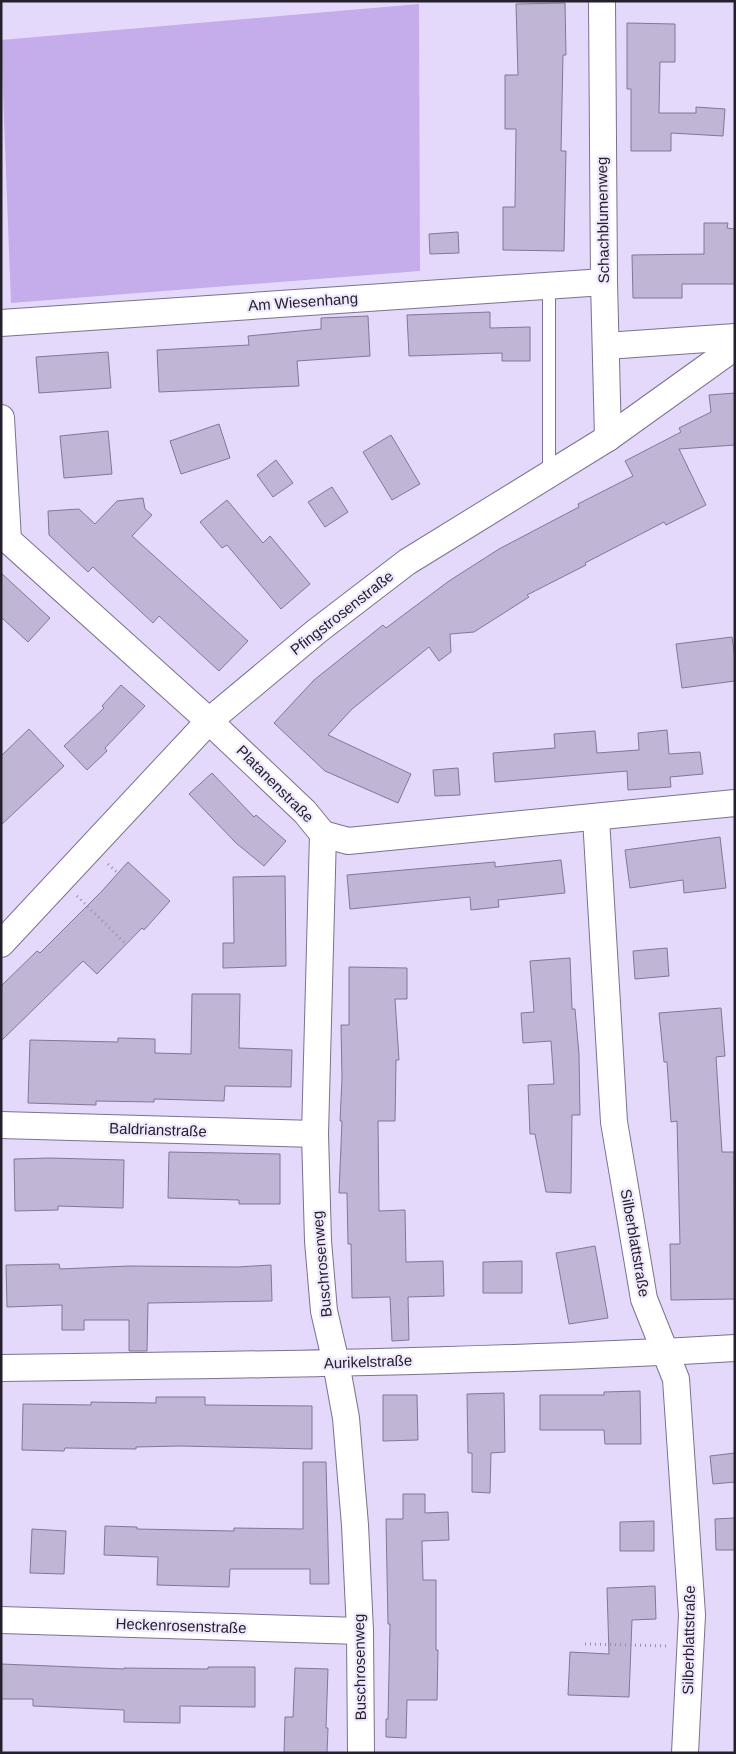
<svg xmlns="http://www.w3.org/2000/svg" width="736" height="1754" viewBox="0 0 736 1754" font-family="Arial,sans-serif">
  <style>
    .green { fill: #c4adea }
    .building { fill: #c1b5d6; stroke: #827795 }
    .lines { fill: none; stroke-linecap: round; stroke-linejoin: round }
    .lane-casing { stroke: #7c718f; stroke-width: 14 }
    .street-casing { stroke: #7c718f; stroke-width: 28 }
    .path { stroke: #9a91aa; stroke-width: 3; stroke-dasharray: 1 4; stroke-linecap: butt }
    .lane { stroke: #fff; stroke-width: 12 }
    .street { stroke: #fff; stroke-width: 26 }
    .labels { text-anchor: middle; stroke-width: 4.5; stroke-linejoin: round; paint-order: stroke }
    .street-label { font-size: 15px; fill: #25202c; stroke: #f0e9fd }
  </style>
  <rect width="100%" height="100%" fill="#e5d9fb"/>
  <!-- green -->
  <path class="green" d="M419,4l1,267 -409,32 -10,-263z"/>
  <!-- building -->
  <g class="building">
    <path d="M565,3l1,52h-3l-2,96h5l-2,100 -61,-1v-43h12l1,-78h-11v-54h13l-2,-71z"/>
    <path d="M627,23l48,1v38h-15l-1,51h37v-6l29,2 -2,27 -52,-3v18h-40v-62h-4z"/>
    <path d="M704,223h24l-1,5 8,1v55h-53v14h-49l-1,-43 72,-1z"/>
    <path d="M458,232l1,21 -29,1 -1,-20z"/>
    <path d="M490,312v16l40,-1v34h-28v-8l-93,3 -2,-41z"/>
    <path d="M368,316l2,40 -73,5 2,25 -140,6 -2,-42 92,-5 -1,-9 73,-7v-11z"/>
    <path d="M108,352l3,36 -72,5 -3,-36z"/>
    <path d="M735,393v52l-56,4 27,56 -40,20 -2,-3 -79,41 1,2 -59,30 2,2 -55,35 -24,2 1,18 -12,9 -10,-14 -77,62 -24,26 83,39 -13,29 -73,-32 -51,-48 40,-43 69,-55 3,3 63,-47 50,-32 80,-42 -1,-3 55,-28 -8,-15 56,-29 -2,-4 32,-16 -2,-17z"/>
    <path d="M219,424l11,34 -49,16 -11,-33z"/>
    <path d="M108,431l4,43 -48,4 -4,-42z"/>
    <path d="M391,435l29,49 -28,16 -29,-48z"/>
    <path d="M276,460l17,23 -20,14 -16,-22z"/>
    <path d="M332,487l16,25 -23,15 -17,-25z"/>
    <path d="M143,498l2,11 7,6 -20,21 116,105 -29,30 -60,-55 -6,7 -60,-56 -5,5 -39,-37 -1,-24 31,-2 16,15 22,-23z"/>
    <path d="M227,500l36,43 7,-7 40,48 -29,25 -54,-64 -5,3 -22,-26z"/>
    <path d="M1,573l49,45 -22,24 -27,-25z"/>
    <path d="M732,637l3,20v24l-53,7 -6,-44z"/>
    <path d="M121,685l24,21 -40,42 2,3 -20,19 -23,-24 40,-38 -2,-2z"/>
    <path d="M29,729l35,37 -63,59v-69z"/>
    <path d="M667,730l2,24 31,-2 3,22 -33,3 1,10 -43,3 -1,-19 -132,11 -2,-29 62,-5 -1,-14 41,-3 2,22 42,-3 -1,-17z"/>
    <path d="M458,768l2,27 -25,1 -2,-26z"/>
    <path d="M212,773l42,44 2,-2 30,26 -22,25 -28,-23 -47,-49z"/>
    <path d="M720,837l6,51 -42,5 -1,-13 -53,8 -5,-38z"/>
    <path d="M561,860l4,33 -67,7 1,7 -28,3 -1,-13 -120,12 -3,-34 148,-13v5z"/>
    <path d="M128,862l42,39 -26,29 -2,-2 -45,46 -14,-13 -82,80v-55l36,-35 3,2 62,-62z"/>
    <path d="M285,876l1,90 -63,2v-25h11l-1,-66z"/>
    <path d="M667,948l2,28 -34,3 -2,-28z"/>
    <path d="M570,958l2,51h3l4,45 1,61h-8l-1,78 -25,-1 -11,-58h-5l-2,-49 26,-1 -3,-43 -28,2 -2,-30 13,-1 -4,-51z"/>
    <path d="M349,967l58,1v31h-12l4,61h-3l-1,61h-17l1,90 26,-1 1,52 37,-1 1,35 -36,1 1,43 -17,1 -2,-44 -38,1 -1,-54h-3l-1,-51h-8l3,-72h-2l2,-42 -1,-54h8z"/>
    <path d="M192,994h48l-1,54 53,2 -1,37 -66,-1 -1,15 -70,-2v3l-58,-1v4l-68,-2 2,-63 88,2v-4l37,1v14l36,1z"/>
    <path d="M721,1008l4,48 -9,1 6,95h12l1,147 -64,1 -1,-56h10l-3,-123 -6,1 -4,-60h-3l-5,-49z"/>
    <path d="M169,1152l111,2v50h-41v-4l-71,-2z"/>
    <path d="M50,1158l74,2 -1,48 -65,-2v4l-43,1 -1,-52z"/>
    <path d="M595,1246l13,72 -39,6 -13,-71z"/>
    <path d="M522,1261v32h-39v-31z"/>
    <path d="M59,1264l1,5 69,-3 108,1 34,-2 1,36 -124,2 -1,48h-18v-31h-45v10h-22v-25l-55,2 -1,-42z"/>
    <path d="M640,1391l1,53h-36l-1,-14h-64v-35h64v-3z"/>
    <path d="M504,1393l1,59 -14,1 -1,40 -18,-1v-39h-4l-1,-59z"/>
    <path d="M383,1395h34l1,45 -35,1z"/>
    <path d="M156,1397h49v8l107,1v43l-132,-3 -44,1v2l-71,-1 -1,3 -42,-1 1,-46 68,1v-3l65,1z"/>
    <path d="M735,1453v29l-22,2 -3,-28z"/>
    <path d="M303,1462h23l3,122h-19v-15h-80l-1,18 -72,-2 1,-28 -54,-2 1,-29 32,1v2l97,2v-3l69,1z"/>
    <path d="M403,1494h22v19l23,-1 1,28 -27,1 1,39h13v70h2l-1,50h-30l-1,38 -20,-1v-18h2l2,-95h-2l-2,-105h17z"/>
    <path d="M735,1518v32h-19l-1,-31z"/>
    <path d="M654,1521v30h-34v-29z"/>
    <path d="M32,1529l34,2 -2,43 -34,-1z"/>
    <path d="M655,1586l1,33 -24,1 -3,77 -61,-2 2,-43 39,2 -2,-66z"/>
    <path d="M1,1664l123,5v-1l84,1v-2h47v40l-75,-1v17l-56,-1v-12l-91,-4v-7h-32z"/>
    <path d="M295,1668l33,1 -2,59h2l-1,25h-43l1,-36h8z"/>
  </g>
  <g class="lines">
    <defs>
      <path id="lane" d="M549,474v-188"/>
      <g id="street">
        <path d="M602,1l2,281 4,156"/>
        <path d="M1,323l603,-41"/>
        <path d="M606,346l129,-9"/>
        <path d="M1,418l7,122 201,181 96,91 18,22 25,7 387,-38"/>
        <path d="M596,818l18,304 30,177 32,80 16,236 -7,138"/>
        <path d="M323,834l-8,300 3,107 6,70 12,52 10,55 9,107 5,106 1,122"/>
        <path d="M1,944l208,-223 108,-90 90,-69 201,-124 127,-91"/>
        <path d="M1,1125l314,9"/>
        <path d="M1,1368c245,-3 490,-6 734,-20"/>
        <path d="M1,1620l359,11"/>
      </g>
    </defs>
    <!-- lane casing -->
    <use href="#lane" class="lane-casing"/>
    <!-- street casing -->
    <use href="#street" class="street-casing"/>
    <!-- path -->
    <g class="path">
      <path d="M108,864l10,9"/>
      <path d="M77,896l48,47"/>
      <path d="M585,1644l82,2"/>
    </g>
    <!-- lane -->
    <use href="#lane" class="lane"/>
    <!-- street -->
    <use href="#street" class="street"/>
  </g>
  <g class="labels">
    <!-- street labels -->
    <g class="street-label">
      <text transform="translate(603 220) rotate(-91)" y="5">Schachblumenweg</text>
      <text transform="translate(303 302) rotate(-4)" y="5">Am Wiesenhang</text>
      <text transform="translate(342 613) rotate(-38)" y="5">Pfingstrosenstraße</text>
      <text transform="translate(275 784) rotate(45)" y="5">Platanenstraße</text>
      <text transform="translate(158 1130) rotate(2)" y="5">Baldrianstraße</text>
      <text transform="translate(635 1243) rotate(80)" y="5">Silberblattstraße</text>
      <text transform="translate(322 1264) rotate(-95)" y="5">Buschrosenweg</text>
      <text transform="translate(368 1362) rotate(-2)" y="5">Aurikelstraße</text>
      <text transform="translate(181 1626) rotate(2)" y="5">Heckenrosenstraße</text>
      <text transform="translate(689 1640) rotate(-89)" y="5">Silberblattstraße</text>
      <text transform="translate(360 1667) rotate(-91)" y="5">Buschrosenweg</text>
    </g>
  </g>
  <!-- border -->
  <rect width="736" height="1754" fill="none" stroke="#25202c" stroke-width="5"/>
</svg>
